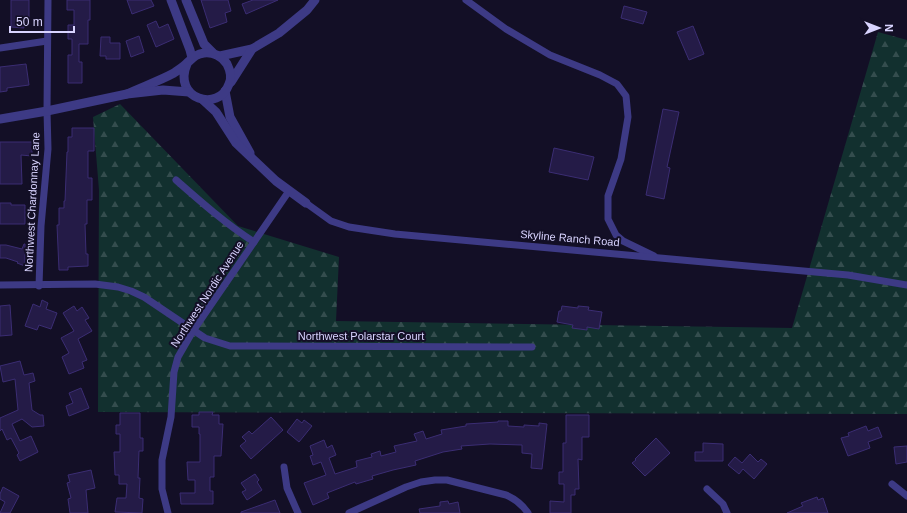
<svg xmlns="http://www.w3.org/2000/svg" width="907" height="513" viewBox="0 0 907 513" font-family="Arial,sans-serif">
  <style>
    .forest { fill: url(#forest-firs) }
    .building { fill: #241b47; stroke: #3b2d73 }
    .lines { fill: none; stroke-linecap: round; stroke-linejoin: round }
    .minor { stroke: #3d3a85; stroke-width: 7 }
    .tertiary { stroke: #3d3a85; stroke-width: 9 }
    .labels { text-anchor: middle; stroke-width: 4; stroke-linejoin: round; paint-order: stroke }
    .street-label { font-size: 11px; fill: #d9d4ff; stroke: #130f26 }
  </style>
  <defs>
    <pattern id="forest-firs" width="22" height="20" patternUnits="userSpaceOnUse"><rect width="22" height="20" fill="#12302f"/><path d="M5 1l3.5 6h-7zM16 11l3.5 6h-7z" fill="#344d4e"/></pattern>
  </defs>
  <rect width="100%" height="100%" fill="#130f26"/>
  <!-- forest -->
  <path class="forest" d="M878,32l29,8v374l-809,-2 1,-222 -6,-73 27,-13 118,122 101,31 -3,64 456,7z"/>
  <!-- building -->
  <g class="building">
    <path d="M11,0h18v21h-5v7l-13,-1z"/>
    <path d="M67,0h23v20h-2v24h-9v18h3v21h-14v-28h4v-16h-4v-14h6v-15h-7z"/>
    <path d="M127,0h24l3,6 -22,8z"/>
    <path d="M201,0h27l3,11 -6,2 2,9 -17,6z"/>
    <path d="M253,0h25l-32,14 -4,-10z"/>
    <path d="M624,6l23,6 -4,12 -22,-6z"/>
    <path d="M156,21l3,7 9,-4 6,15 -18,8 -9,-22z"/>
    <path d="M693,26l11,28 -15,6 -12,-28z"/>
    <path d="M139,36l5,16 -13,5 -5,-16z"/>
    <path d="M101,37h9v6h10v16h-14v-3h-6z"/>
    <path d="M26,64l3,21 -22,3v3l-7,1v-25z"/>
    <path d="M663,109l16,3 -12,55 3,1 -6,31 -18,-4z"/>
    <path d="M72,128h22v23h-6v27h4v22h-5v24h-2l1,30h2v12l-20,1v3h-9l-2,-45h2v-17h5v-7h1l2,-49h1v-15h4z"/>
    <path d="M0,142h32v14l-11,-1 1,29h-22z"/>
    <path d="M554,148l40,9 -6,23 -39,-8z"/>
    <path d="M0,203h11v2h14v19h-25z"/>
    <path d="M24,244h1v22l-8,-3 1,-1 -12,-4h-6v-13h6l16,4z"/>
    <path d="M42,300l6,3 -2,6 11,4 -6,16 -12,-4 -2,5 -12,-4 8,-22 7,3z"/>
    <path d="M10,305l2,30 -12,1v-30z"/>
    <path d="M74,306l3,5 5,-4 7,11 -4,2 7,11 -14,8 9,21 -5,2 2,6 -15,6 -7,-17 7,-4 -8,-15 13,-7 -11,-18z"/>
    <path d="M562,306l16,2v-2l11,1 -1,3 14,2 -3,17 -12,-2v3l-15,-2 1,-3 -16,-3 2,-11h2z"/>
    <path d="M20,361l4,14 9,-2 2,8 -6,2 3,27 8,5h3l1,11 -12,1 -10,-8 -10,5 8,17 11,-5 7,16 -18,9 -3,-6 2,-2 -8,-15 -4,2 -5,-11 -2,2v-13l18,-8 -3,-31 -12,3 -3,-16z"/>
    <path d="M81,388l8,20 -20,8 -3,-10 7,-3 -4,-10z"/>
    <path d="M199,412h14l-1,3h7v9h4l-2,32h-7v21h-4v14h3v13h-32l-1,-11h15v-13h-7l-1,-18h13v-28h-1v-7h-7v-12h7z"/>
    <path d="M120,413h20v25h3v13h-4l-1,27h2l-1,20 4,1 -1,14 -27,-1 2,-14h9l1,-14h-8v-9h-4l-1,-23h6v-18h-4v-9h4z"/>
    <path d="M566,415h23v22h-7v23l-4,-1 1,30h-4v6h-4v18h-21v-12l14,1v-18h-5v-12h4v-29h3z"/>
    <path d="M271,417l12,13 -32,29 -11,-13 6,-5 -4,-4 7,-6 3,3z"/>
    <path d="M297,419l5,4 2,-3 8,6 -13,16 -12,-10z"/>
    <path d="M498,421h10v5l16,1v-2l15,1v-3l8,1 -5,45 -11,-1 1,-14 -10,-1v-8l-32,-1 -29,2 1,3 -19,3 -28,9 1,4 -23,5 -21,6 1,3 -17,5 -1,-2 -28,11 2,5 -16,7 -9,-22 22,-8 -5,-13 -8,3 -3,-9 3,-1 -3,-9 14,-6 3,8 5,-3 4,10 -7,3 6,16 22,-7 -1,-6 16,-4 -1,-3 9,-3 1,5 15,-4 -2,-6 23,-5 -3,-7 9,-3 3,8 16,-5 -1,-4 25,-4v-2l32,-2z"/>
    <path d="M866,426l2,5 10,-4 4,10 -14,5 2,6 -22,8 -7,-18 8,-2 -1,-3z"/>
    <path d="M656,438l14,15 -25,23 -13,-13 4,-3 -1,-1z"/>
    <path d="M703,443l20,1v17h-28v-9h8z"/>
    <path d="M907,446v16l-11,2 -2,-17z"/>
    <path d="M750,454l8,8 3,-3 6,5 -13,15 -11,-10 -4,5 -11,-9 7,-8 7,6z"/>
    <path d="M91,470l4,18 -9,2 2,23h-18l-2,-14 3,-1 -4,-15 3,-1 -2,-7z"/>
    <path d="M255,474l4,6 -2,2 5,8 -15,10 -5,-8 4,-2 -5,-7z"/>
    <path d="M3,487l16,9 -9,17h-10l5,-11 -5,-3v-5z"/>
    <path d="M817,497l1,3 5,-2 5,15h-41l16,-7 -2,-3z"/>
    <path d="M275,500l5,13h-39v-1z"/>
    <path d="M448,501l1,3 9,-2 2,11h-40l-1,-4 21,-3v-4z"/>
  </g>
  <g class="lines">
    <!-- minor -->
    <g class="minor">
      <path d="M466,0l40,29 44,26 50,20 17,9 9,12 2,21 -7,42 -13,37v23l8,16 7,6 31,15"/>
      <path d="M0,48l47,-7"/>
      <path d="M176,180c25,22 50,44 78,62"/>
      <path d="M306,203l25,18 18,6 46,7 453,41 59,10"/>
      <path d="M0,285l95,-1 23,3 13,4 13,6 61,41 25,8 302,1"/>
      <path d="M39,286l2,-60 7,-77 -1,-38 1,-111"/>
      <path d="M284,467l3,21 11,25"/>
      <path d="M892,484l15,12"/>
      <path d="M707,489l16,15 4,9"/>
      <path d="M168,513l-6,-24v-29l9,-43 3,-45 4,-15 15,-26 96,-140"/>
      <path d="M349,513l57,-26 15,-5 14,-2h12l59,15c9,4 16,9 22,18"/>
    </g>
    <!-- tertiary -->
    <g class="tertiary">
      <path d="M171,0l19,50 2,8"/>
      <path d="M186,0l18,44 9,9"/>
      <path d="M220,56l32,-7 27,-16 28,-23 8,-10"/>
      <path d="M231,82l21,-33"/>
      <path d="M225,91l5,26 20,36"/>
      <path d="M127,94c15,-7 32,-13 47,-21 4,-3 9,-6 12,-9 6,-5 9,-10 18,-11 9,-1 18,3 23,11 3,6 5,14 2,20 -10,29 -57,15 -42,-20"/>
      <path d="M203,100l13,12 20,31 40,38 30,22"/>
      <path d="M0,119l47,-8 80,-17 36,-4 26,2"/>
    </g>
  </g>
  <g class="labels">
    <!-- street labels -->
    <g class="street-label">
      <text transform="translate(32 202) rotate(-87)" y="4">Northwest Chardonnay Lane</text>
      <text transform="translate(570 238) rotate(5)" y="4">Skyline Ranch Road</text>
      <text transform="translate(207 294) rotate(-57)" y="4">Northwest Nordic Avenue</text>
      <text x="361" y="340">Northwest Polarstar Court</text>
    </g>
  </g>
  <!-- north arrow -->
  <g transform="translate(879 28) rotate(90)" stroke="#130f26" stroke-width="3" paint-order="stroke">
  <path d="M0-3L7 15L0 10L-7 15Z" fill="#d9d4ff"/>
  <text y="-6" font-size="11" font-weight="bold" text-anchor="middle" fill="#d9d4ff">N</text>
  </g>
  <!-- scale -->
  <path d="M10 26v6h64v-6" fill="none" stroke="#d9d4ff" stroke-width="2"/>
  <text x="16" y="26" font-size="12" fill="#d9d4ff" stroke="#130f26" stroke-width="3" paint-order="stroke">50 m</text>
</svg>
